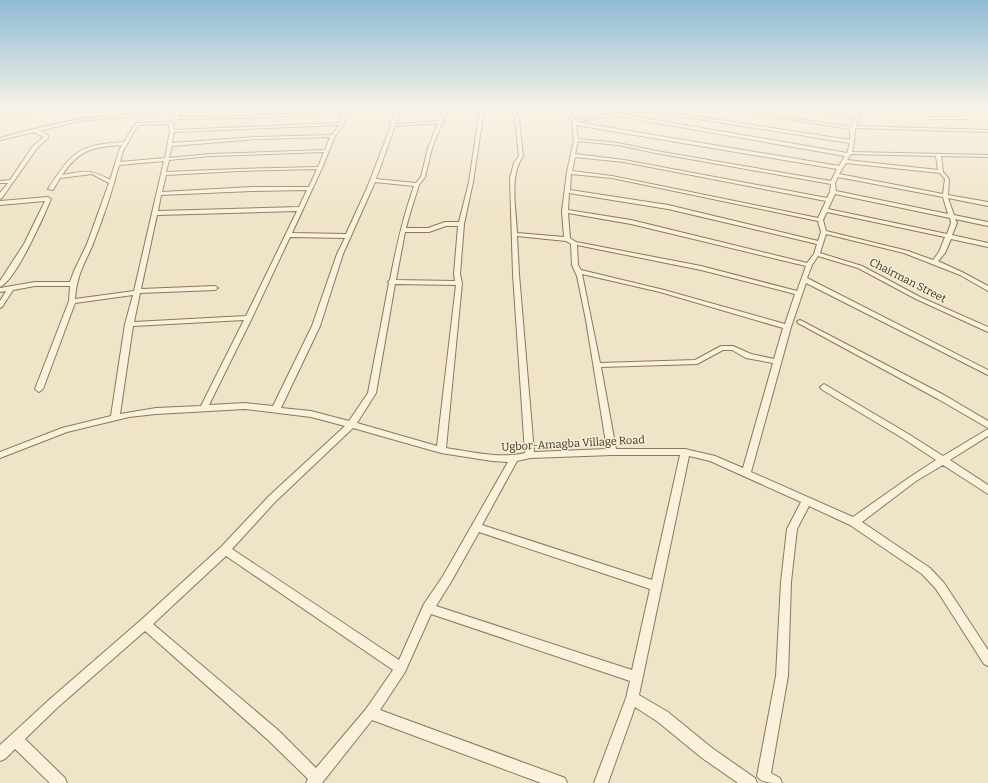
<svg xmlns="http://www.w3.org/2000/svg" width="988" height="783" viewBox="0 0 988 783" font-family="Bitter,serif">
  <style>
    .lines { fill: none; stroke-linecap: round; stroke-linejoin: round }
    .minor-casing { stroke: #8d765c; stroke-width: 2 }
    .minor { fill: #faf1dc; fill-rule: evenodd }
    .labels { text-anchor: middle; stroke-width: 3; stroke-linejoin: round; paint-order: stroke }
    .street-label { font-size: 11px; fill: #3d2e20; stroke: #f7eed8 }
  </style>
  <rect width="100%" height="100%" fill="#f0e4c8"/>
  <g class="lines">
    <defs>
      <g id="minor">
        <path d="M65,109h13l-78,8v-2z"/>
        <path d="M176,109h4l-1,8 63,-1 102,-5 1,-2h4l-7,18 -7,9 -13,32 -30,65 54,1 21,-46 24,-62 -1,-1 7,-16h4l-5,15 43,-3 5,-12h4l-5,12 1,1 -2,1 -10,25 -7,29 -6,8 -8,25 -5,18h22l17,-6h14l10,-40 11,-73h4l-11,73 -9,42 -4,50 2,9 -16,165c26,4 54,11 79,5l-12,-179 -3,-96 4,-15 5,-7 -4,-37 4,-10h4l-4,10 4,37c-14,20 -7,53 -6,77l47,4 -2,-26 5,-39 7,-32 -2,-19 -4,-5v-7h4v7l3,4 59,-10h20l196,30v-11l-127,-20h9l119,18 3,-8 -57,-10h8l49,8 2,-8h4l-4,17 132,4v2l-133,-4 -1,14 -2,10 136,3v2l-47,-1 2,16 6,7 -1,16 40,7v4l-40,-8 6,17 34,7v4l-33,-7 2,4 -5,12 36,8v4l-37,-8 -6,14 -7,8 26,12 24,13v5l-28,-16 -56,-22 -78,-19 -6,19 42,13 58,31 68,30v5l-72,-33 -58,-31 -40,-12 -6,9 -5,13 181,92v5l-182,-92 -15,44 -40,145 102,45 57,-40 26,-17 -32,-21 -83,-50 -1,-2 4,-3 86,51 33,21 45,-27v7l-38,24 38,25v9l-45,-29 -27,16 -54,41 68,46 14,15 44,67v16l-4,-2 -48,-75 -14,-15 -72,-49 -41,-19 -12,23 -6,53 -3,94 -17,97 9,5 2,5c-10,0 -21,0 -25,-7l19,-100 5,-94 6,-53 14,-27 -91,-41 -21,-5 -50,239 29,17 44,36 43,30 2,5h-19l-36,-25 -44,-36 -23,-15 -27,76h-14l32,-85 4,-17 -199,-67 -26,58 -25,38 180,66 5,2 2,5h-26l-169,-63 -50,63h-16l2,-4 -40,-39 -123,-109 -87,76 -33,32 40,39 2,5h-17l-35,-34 -10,10 -5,2v-16l50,-46 91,-79 80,-73 48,-51 76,-70 -34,-9 -66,-8 -89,5 -27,3 -62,15 -67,26v-6l62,-24 49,-12 14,-92 8,-29 -58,8 -32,86 -4,3 -4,-3 34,-88 1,-15h-35l-22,4 -11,17 -2,1v-7l6,-10 -6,1v-4l35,-6h35l4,-11 13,-27 22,-61 -17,-9 -32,4 -7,12 -5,-1c25,-38 30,-44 76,-47l12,-19 34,-1 5,-4 1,-6 -97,9 -40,10 9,4v3l-11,10 -35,50 -2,1v-6l8,-10h-8v-2l10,-1 23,-34 11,-9 -10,-5 -34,8v-2l33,-9 46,-10 97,-9zM634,112h20l196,31 -3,10 -226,-39zM343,113l-3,10 -166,7 -1,-7 5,-4 64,-1zM615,115l2,1 228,40 -6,10 -263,-44zM438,123l-10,25 -7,29 -5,6 -40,-4 19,-53zM169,124l1,7 -5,27 -45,4 3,-11 15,-26zM339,125l-7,10 -75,2 -85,6 2,-11zM576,125l261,44 -6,12 -175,-30 -38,-8 -40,-4zM330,137l-5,13 -115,4 -41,4 3,-12 85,-7zM578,141l40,4 38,8 175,31 -1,8 -3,6 -203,-38 -49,-6zM122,145l-3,6 -9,29c-22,-12 -25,-8 -48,-5 18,-26 30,-28 60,-30zM324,152l-6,15 -80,2 -72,3 3,-12 41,-4zM851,154l85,2 2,14 -91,-10zM575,157l49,5 202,39 -8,17 -206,-42 -40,-5zM164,161l-30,130 -59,8c2,-25 9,-34 18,-55 10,-26 19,-52 26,-79zM846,163l94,10 5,6 -2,15 -104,-20zM317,169l-8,18h-57l-90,5 4,-17 72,-4zM571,174l41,4 206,43 3,11 -3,9 -150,-36 -98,-15zM838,177l105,20 5,17 -112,-23 -1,-8zM375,182l39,4c-11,31 -18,62 -24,94l-2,2 1,1 -21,110 -19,28 -38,-10 -30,-3 39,-82 23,-72zM307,190l-8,17 -141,4 3,-16 91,-4zM569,193l99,16 149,35 -3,10 -7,9 -176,-43 -63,-10zM835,194l115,24 1,5 -4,11 -119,-25zM297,211l-51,105 -112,6 6,-29 75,-3 3,-2 -3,-2 -74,3 16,-74zM827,212l118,25 -6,15 -6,8 -25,-9 -82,-20 -3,-11zM568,213l63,11 175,42 -9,25 -96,-25 -125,-24 -6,-4zM446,226h12l-4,48 1,7 -59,-1 9,-48h24zM517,236l49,5 5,3 1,21 5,11 9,44 21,129 -73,3 -15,-178zM290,237l55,1 -8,16 -25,72 -39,80 -28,-3 -36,2 43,-87zM577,245l124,25 94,24 -10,30 -121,-34 -83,-20 -3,-5zM582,274l78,18 123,36 -9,31 -23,-5 -18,-8h-12l-26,14 -95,3zM395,284l61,1 -19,161 -80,-23 19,-30zM244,320l-43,86 -45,2 -36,6 13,-88zM723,350h9l14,8 27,5 -30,105 -28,-12 -30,-7h-69l-15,-82 96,-3zM353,428l88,25 51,8 16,1 -65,114 -19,28 -25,56 -167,-111 43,-47zM612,455h68l-28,125 -170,-55 35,-64 13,-3zM479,532l171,57 -18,81 -196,-64 15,-24zM226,556l167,114 -27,39 -50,59 -38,-38 -125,-106z"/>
        <path d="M947,109h5l16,9 -2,1h-36l-2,-1 2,-1h31z"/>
        <path d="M48,197l3,2c-7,17 -35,81 -51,88v-6l24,-37 21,-43 -45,4v-4z"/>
        <path d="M800,320l144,75 44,26v7l-50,-29 -140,-76 -1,-1 1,-1z"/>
      </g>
    </defs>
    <!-- minor casing -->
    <use href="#minor" class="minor-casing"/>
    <!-- minor -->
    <use href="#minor" class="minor"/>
  </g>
  <!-- sky -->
  <linearGradient id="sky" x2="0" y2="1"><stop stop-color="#8fbad6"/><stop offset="0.5" stop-color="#f8f3e6"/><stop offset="1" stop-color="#f8f3e6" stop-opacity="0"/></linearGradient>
  <rect width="988" height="218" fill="url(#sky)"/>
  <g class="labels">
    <!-- street labels -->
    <g class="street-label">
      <text transform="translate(908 280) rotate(27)" y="4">Chairman Street</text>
      <text transform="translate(573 443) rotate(-3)" y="4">Ugbor-Amagba Village Road</text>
    </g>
  </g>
</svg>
